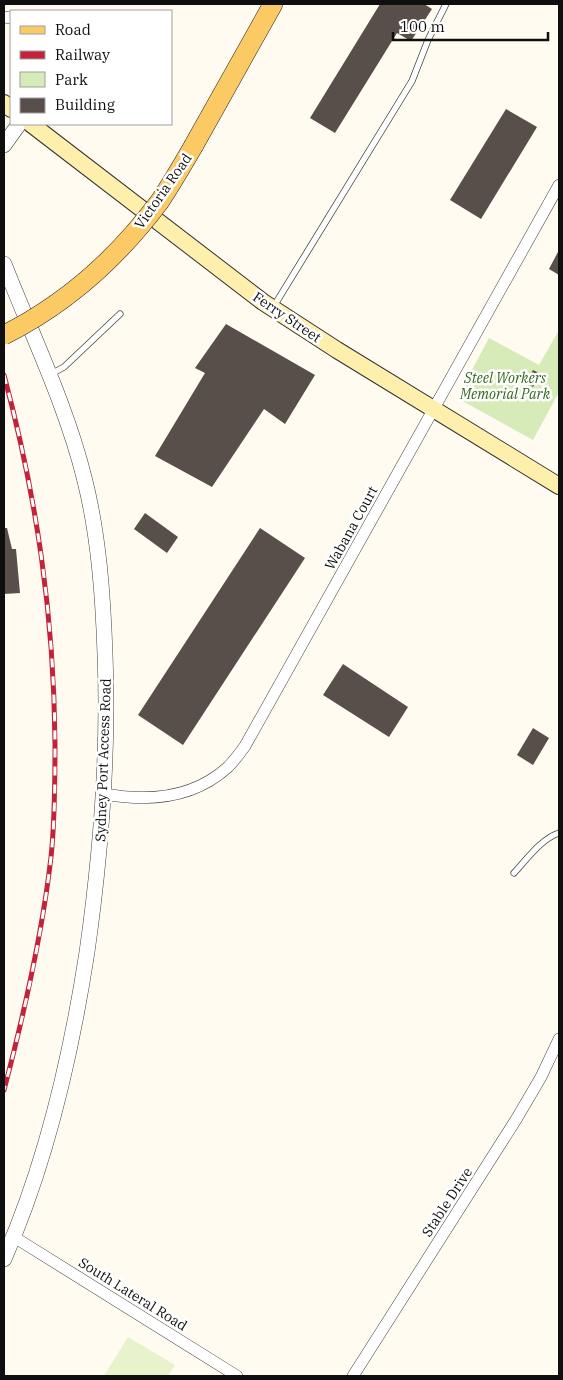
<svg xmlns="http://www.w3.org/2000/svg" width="563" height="1380" viewBox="0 0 563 1380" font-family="'IBM Plex Serif',serif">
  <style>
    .green { fill: #d7ebb9 }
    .pitch { fill: #e8f2cb }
    .building { fill: #584f4b }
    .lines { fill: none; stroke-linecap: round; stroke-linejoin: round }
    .service-casing { stroke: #424242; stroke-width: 7 }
    .minor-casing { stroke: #424242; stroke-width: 12 }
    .tertiary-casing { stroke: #424242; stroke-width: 16 }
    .secondary-casing { stroke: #313131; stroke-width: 18 }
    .primary-casing { stroke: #202020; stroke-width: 20 }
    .service { stroke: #fff; stroke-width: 5.5 }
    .minor { stroke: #fff; stroke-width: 11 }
    .tertiary { stroke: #fff; stroke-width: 15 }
    .secondary { stroke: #ffefac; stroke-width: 16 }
    .primary { stroke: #fbca65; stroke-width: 19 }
    .rail-casing { stroke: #c32339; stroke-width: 5 }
    .rail { stroke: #fff; stroke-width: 3; stroke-dasharray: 9; stroke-linecap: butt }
    .primary-bridge-casing { stroke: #202020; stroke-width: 20; stroke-linecap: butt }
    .primary-bridge { stroke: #fbca65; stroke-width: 19 }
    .labels { text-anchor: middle; stroke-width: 5; stroke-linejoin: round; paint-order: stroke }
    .street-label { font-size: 14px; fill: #0f0f0f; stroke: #fff }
    .park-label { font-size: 14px; font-style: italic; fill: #33691d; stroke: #fff }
  </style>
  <rect width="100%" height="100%" fill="#fffbf1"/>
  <!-- green -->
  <path class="green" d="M559,330v62l-26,48 -76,-42 32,-60 50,27z"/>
  <!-- pitch -->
  <path class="pitch" d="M128,1337l47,28 -7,11h-64z"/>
  <!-- building -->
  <g class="building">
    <path d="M380,4h44l8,5 -21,32 -14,-8 -62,100 -25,-15z"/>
    <path d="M506,109l31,18 -56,92 -31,-19z"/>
    <path d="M559,250v25l-10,-6z"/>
    <path d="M226,324l89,51 -30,49 -21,-15 -52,78 -57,-31 50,-83 -10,-5z"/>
    <path d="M533,370l8,4 -8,13 -7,-4z"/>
    <path d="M145,513l33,24 -11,16 -33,-24z"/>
    <path d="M4,528h3l5,21h4l4,44 -16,1z"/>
    <path d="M260,528l45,30 -122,187 -45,-30z"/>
    <path d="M343,664l65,43 -19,30 -66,-42z"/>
    <path d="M533,728l16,10 -16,27 -16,-10z"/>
  </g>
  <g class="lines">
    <defs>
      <g id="service">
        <path d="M274,306l138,-225 16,-41 18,-36"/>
        <path d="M51,374l13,-7 56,-53"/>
        <path d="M514,873c13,-14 27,-34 45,-40"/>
      </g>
      <g id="minor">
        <path d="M4,17l7,1"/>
        <path d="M105,794c44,8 88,5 123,-27 6,-6 12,-14 17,-21l314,-561"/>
        <path d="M14,1237l223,139"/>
        <path d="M353,1376l164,-258 24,-41 18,-38"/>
      </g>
      <g id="tertiary">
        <path d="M4,145l15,-21"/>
        <path d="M4,264c28,71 63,143 81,217 14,57 18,115 20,173 4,100 -4,199 -18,298 -16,104 -40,210 -83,307"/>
      </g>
      <g id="secondary">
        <path d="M4,103l7,6"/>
        <path d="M31,124l232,178 74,48 222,136"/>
      </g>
      <path id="primary" d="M194,145l79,-141"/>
    </defs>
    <!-- service casing -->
    <use href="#service" class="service-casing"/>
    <!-- minor casing -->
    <use href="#minor" class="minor-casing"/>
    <!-- tertiary casing -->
    <use href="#tertiary" class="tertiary-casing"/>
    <!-- secondary casing -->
    <use href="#secondary" class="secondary-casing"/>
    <!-- primary casing -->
    <use href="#primary" class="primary-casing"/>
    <!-- service -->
    <use href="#service" class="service"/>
    <!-- minor -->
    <use href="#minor" class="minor"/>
    <!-- tertiary -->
    <use href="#tertiary" class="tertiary"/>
    <!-- secondary -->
    <use href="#secondary" class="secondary"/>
    <!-- primary -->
    <use href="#primary" class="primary"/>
    <defs>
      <path id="rail" d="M4,375c33,124 50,241 51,369 0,38 0,76 -4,113 -9,79 -27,157 -47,233"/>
    </defs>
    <!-- rail casing -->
    <use href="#rail" class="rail-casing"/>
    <!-- rail -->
    <use href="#rail" class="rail"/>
    <defs>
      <path id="primary-bridge" d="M4,335c62,-31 115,-79 156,-134 12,-18 23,-37 34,-56"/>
    </defs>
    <!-- primary-bridge casing -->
    <use href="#primary-bridge" class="primary-bridge-casing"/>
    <!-- primary-bridge -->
    <use href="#primary-bridge" class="primary-bridge"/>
  </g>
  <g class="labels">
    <!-- street labels -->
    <g class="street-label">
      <text transform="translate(163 191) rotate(-55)" y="5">Victoria Road</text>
      <text transform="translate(287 317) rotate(34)" y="5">Ferry Street</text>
      <text transform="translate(351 528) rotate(-61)" y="5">Wabana Court</text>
      <text transform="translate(103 760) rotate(-88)" y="5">Sydney Port Access Road</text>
      <text transform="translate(447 1202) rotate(-57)" y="5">Stable Drive</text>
      <text transform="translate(133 1294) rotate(32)" y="5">South Lateral Road</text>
    </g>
    <!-- park labels -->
    <g class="park-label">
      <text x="505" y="383">Steel Workers<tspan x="505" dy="16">Memorial Park</tspan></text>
    </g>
  </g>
  <!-- border -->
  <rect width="563" height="1380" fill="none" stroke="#0f0f0f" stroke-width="10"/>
  <!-- legend -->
  <rect x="10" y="10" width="162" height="115" fill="#ffffff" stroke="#9f9f9f"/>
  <rect x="20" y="26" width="25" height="8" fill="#fbca65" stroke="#9f9f9f"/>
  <text x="55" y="35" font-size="15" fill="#0f0f0f">Road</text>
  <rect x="20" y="51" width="25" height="8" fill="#c32339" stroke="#9f9f9f"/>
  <text x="55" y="60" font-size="15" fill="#0f0f0f">Railway</text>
  <rect x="20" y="72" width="25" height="15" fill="#d7ebb9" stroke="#9f9f9f"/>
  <text x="55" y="85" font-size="15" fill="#0f0f0f">Park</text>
  <rect x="20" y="98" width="25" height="15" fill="#584f4b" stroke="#9f9f9f"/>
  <text x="55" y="110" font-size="15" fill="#0f0f0f">Building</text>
  <!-- scale -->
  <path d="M393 32v8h155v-8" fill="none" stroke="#0f0f0f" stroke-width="2.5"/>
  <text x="400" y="32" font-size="15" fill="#0f0f0f" stroke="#ffffff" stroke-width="4" paint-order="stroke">100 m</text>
</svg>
